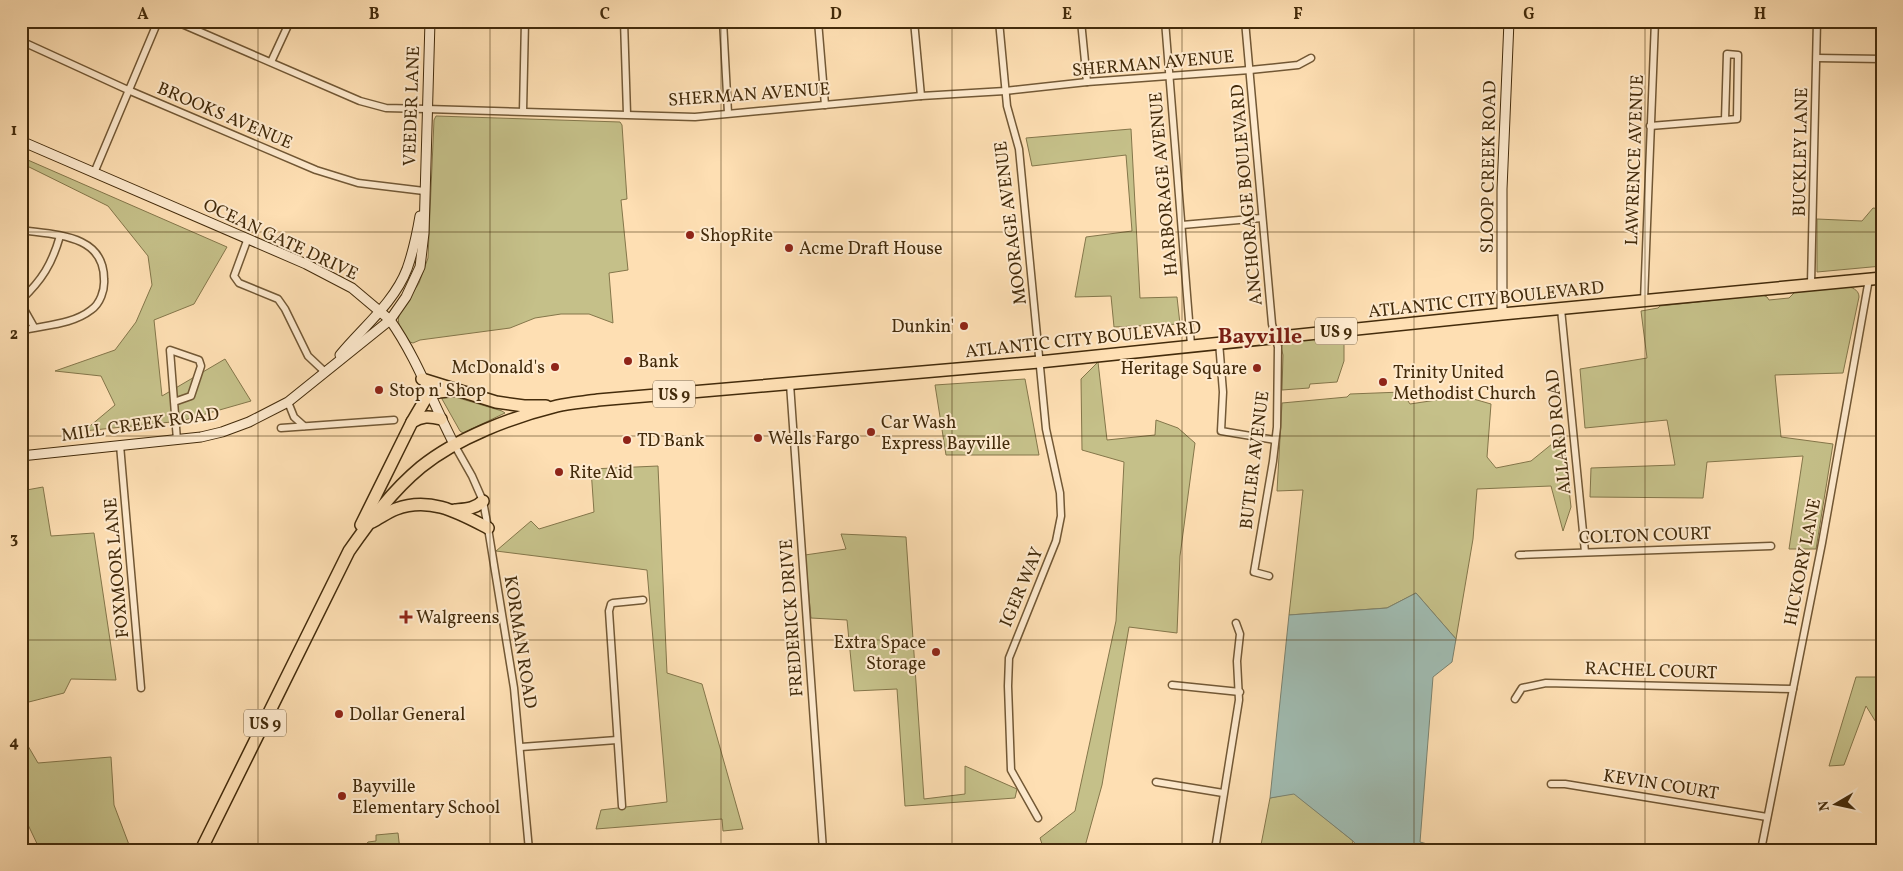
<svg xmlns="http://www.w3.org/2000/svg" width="1903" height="871" viewBox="0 0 1903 871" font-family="Vollkorn,serif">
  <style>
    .green { fill: #c5c089; stroke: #84764a }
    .water { fill: #a0bcb2; stroke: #7b826f }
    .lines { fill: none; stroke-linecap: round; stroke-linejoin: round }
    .street-casing { stroke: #725835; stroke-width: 9 }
    .secondary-casing { stroke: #432b0b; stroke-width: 11 }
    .highway-casing { stroke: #432b0b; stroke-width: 14 }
    .street { stroke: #feeace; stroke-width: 6 }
    .secondary { stroke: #feeace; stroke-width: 9 }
    .highway { stroke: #fedfb3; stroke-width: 11 }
    .grid { fill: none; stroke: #432b0b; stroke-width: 1; stroke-opacity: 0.55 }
    .poi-dot { fill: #8f2418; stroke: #feeace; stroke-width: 2 }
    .labels { text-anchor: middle; stroke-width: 4; stroke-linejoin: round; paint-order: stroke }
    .shield { fill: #feeace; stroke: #7b6446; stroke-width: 1 }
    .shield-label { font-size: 16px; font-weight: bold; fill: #432b0b }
    .street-label { font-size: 18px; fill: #432b0b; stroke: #feeace }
    .poi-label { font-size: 18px; fill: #432b0b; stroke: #feeace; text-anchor: start }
    .district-label { font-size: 22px; font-weight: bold; fill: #7a1f14; stroke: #feeace }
    .neatline { fill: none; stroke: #432b0b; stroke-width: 2 }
    .grid-label { font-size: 16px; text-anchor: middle; font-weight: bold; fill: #432b0b }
  </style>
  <rect width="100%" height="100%" fill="#fedfb3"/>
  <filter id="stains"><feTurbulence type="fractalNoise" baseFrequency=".004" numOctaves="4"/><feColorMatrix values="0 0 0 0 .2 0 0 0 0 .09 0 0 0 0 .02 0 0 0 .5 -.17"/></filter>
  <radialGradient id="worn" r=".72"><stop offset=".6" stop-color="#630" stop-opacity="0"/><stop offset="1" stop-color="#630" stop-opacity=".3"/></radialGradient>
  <!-- green -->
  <g class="green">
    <path d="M436,116l184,6 2,3 5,74 -6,1 7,70 -19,3 4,50 -24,-9h-28l-26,4 -25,10 -90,12 -7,3 -3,-1c-6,-9 -14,-16 -11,-27l20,-32 9,-25 6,-138z"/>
    <path d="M1131,129l9,169 37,-1 3,27 -66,3 -3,-31 -36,1 11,-60 46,-6 -6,-76 -94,11 -6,-28z"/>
    <path d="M21,157l206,90 -33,57 -40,16 8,76 63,-37 26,42 -70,20 -97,10 31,-26 -14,-29 -46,-5 60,-21 21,-28 16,-37 -4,-29 -40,-50 -87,-43z"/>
    <path d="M1873,208l9,1v57l-65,6v-53l45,2z"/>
    <path d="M1849,287c5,1 10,4 10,10l-16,76 -68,2 6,62 52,7 -17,105h-27l14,-93 -96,6 -4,36 -113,-1 1,-29 84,-3 -8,-45 -82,8 -5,-59 67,-11 -6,-47 17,-3 2,-2 103,-11 4,2 2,3 20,-2 6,-6z"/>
    <path d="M1344,336v25l-7,21 -27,2 -1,4 -27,2 1,-35 -2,-8 4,-5z"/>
    <path d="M1098,362l9,78 48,-5 1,-15 22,8 17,15 -15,113 -3,77 -48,-6 -27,158 -18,65h-40l-4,-12 35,-27 41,-190 8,-159 -42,-12 -1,-71z"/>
    <path d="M1025,379l14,76h-93l-11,-70z"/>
    <path d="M1402,392l8,12 53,-8 28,8 -4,53 9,11 35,-7 32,-26 8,72 -8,24 -12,-45 -74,3 -4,50 -17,100 -40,-46 -29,15 -98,7 14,-125 -26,1 5,-88 65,-6 3,-3z"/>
    <path d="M452,396l50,15 3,2 -42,20 -3,-2 -18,-32v-2z"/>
    <path d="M658,466l9,207 35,11 41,145 -20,2 -1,-12 -126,10 5,-19 66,-8 -20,-232 -151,-19 35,-30 8,8 55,-17 -3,-43z"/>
    <path d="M43,487l8,49 43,-3 22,147 -45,-1 -7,14 -43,11v-213z"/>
    <path d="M841,534l65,3 18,262 41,-5v-28l52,23 -2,9 -110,8 -8,-117 -43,2 -7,-71 -36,-2 -6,-63 41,-6z"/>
    <path d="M1856,677h26v55l-16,-26 -22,59 -15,1z"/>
    <path d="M21,734l17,29 73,-6 3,48 17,45h-91l-19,-40z"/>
    <path d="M1294,793l59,48 -2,9h-91l10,-52z"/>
    <path d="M398,833l2,17h-38l6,-8 8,-1v-6z"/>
  </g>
  <!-- water -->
  <path class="water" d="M1416,593l40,46 -4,23 -19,15 -13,165 11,3 -1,5h-69l-8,-9 -59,-47 -24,4 19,-183 98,-7z"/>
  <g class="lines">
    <defs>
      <g id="street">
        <path d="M175,21l185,80 26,7 41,1 268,8 226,-21 84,-5 82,-9 163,-12 48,-5 13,-7"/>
        <path d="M624,21l3,93"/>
        <path d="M723,21l5,92"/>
        <path d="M818,21l7,84"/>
        <path d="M914,21l7,75"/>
        <path d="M999,21l8,85 12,43 27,280 14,64 1,23 -5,25 -47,117 -1,28 3,84 27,48"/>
        <path d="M1081,21l6,61"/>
        <path d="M1165,21l26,324"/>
        <path d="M1245,21l27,303 6,23 -1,80 -4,34 -19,111 15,4"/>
        <path d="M21,41l107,49 188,80 42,13 66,8"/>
        <path d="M1817,58l65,1"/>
        <path d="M271,62l19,-41"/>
        <path d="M523,111l2,-90"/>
        <path d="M1650,126l87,-7 1,-64 -11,-1 -2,66"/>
        <path d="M94,173l64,-152"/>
        <path d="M1182,225l80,-7"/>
        <path d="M21,230c34,5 83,4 83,49 1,11 -4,25 -13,31 -19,15 -48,15 -70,21"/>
        <path d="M248,238l-14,38 5,7 39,16 7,10 23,47 17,16"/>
        <path d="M1811,284l6,-263"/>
        <path d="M21,300c21,-20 31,-36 39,-64"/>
        <path d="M1644,301l11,-280"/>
        <path d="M21,304l13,23"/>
        <path d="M1561,309l24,243"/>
        <path d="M1219,342l4,50 -2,39 54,9"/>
        <path d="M790,384l33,466"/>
        <path d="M174,402l17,-6 10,-30 -2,-6 -29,-10 7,90"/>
        <path d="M288,402l6,15 10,9"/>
        <path d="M281,428l113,-8"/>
        <path d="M120,445l21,243"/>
        <path d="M455,446l17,30 11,25 5,27 26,160 15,162"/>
        <path d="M1519,555l252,-9"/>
        <path d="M1172,685l68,7"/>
        <path d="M1515,699l7,-11 24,-5 247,6"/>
        <path d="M521,747l96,-7"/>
        <path d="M1156,782l67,11"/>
        <path d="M1551,784h14l202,33"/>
        <path d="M622,806l-13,-195 2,-7 2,-1 30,-3"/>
        <path d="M1215,850l24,-150 -2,-39 3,-27 -4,-11"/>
        <path d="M1761,850l61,-307 47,-264"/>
      </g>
      <g id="secondary">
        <path d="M21,141l285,123 46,24 38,32c27,38 43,84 65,126"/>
        <path d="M1502,314v-125l7,-168"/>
        <path d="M340,355c22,-27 54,-52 67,-86 6,-17 10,-35 13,-53"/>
        <path d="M21,456l180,-19 21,-5 27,-10 39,-20 102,-82 16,-23 14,-30 4,-34 6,-212"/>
      </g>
      <g id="highway">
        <path d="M422,379l74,23 28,4h22"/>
        <path d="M412,422c10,-6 17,-6 29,-3"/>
        <path d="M455,510c11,-1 20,-1 28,-9"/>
        <path d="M372,522c8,-4 16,-10 24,-13 34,-13 63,4 92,19"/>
        <path d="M361,525l51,-103 17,-29 29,-3"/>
        <path d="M201,850l148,-299c21,-30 43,-60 72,-84 36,-29 91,-50 136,-61 13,-3 28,-4 41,-6l441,-38 463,-48 380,-36"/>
      </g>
    </defs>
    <!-- street casing -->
    <use href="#street" class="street-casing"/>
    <!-- secondary casing -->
    <use href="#secondary" class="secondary-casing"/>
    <!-- highway casing -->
    <use href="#highway" class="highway-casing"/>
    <!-- street -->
    <use href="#street" class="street"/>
    <!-- secondary -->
    <use href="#secondary" class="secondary"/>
    <!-- highway -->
    <use href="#highway" class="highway"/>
  </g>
  <!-- grid -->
  <path class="grid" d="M258,21v829M490,21v829M721,21v829M952,21v829M1182,21v829M1414,21v829M1645,21v829M21,232h1861M21,436h1861M21,640h1861"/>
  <!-- markers -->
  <g class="poi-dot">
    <circle cx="690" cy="235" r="5"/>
    <circle cx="789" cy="248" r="5"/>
    <circle cx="964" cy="326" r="5"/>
    <circle cx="628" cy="361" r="5"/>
    <circle cx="555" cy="367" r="5"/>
    <circle cx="1257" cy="368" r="5"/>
    <circle cx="1383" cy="382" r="5"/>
    <circle cx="379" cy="390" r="5"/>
    <circle cx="871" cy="432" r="5"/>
    <circle cx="758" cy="438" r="5"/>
    <circle cx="627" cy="440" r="5"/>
    <circle cx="559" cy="472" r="5"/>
    <path d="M403.5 609.5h5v5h5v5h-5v5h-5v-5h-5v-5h5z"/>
    <circle cx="936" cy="652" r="5"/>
    <circle cx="339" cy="714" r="5"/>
    <circle cx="342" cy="796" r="5"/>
  </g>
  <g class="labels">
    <!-- shield labels -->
    <g class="shield">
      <rect x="1315" y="317.5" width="42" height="27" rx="4"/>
      <rect x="653" y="380.5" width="42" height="27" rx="4"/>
      <rect x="244" y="709.5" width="42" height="27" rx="4"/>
    </g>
    <g class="shield-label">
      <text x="1336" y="337">US 9</text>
      <text x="674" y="400">US 9</text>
      <text x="265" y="729">US 9</text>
    </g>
    <!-- street labels -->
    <g class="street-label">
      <text transform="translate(1153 63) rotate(-5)" y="6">SHERMAN AVENUE</text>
      <text transform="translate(749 94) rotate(-4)" y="6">SHERMAN AVENUE</text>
      <text transform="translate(411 106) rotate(-88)" y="6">VEEDER LANE</text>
      <text transform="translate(225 115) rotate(23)" y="6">BROOKS AVENUE</text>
      <text transform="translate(1800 152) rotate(-89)" y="6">BUCKLEY LANE</text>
      <text transform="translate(1634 160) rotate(-88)" y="6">LAWRENCE AVENUE</text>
      <text transform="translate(1488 167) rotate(-89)" y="6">SLOOP CREEK ROAD</text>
      <text transform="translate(1163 184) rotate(-95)" y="6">HARBORAGE AVENUE</text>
      <text transform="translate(1246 195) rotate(-95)" y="6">ANCHORAGE BOULEVARD</text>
      <text transform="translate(1010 223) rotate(-97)" y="6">MOORAGE AVENUE</text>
      <text transform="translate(281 239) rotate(25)" y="6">OCEAN GATE DRIVE</text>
      <text transform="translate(1486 299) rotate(-6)" y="6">ATLANTIC CITY BOULEVARD</text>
      <text transform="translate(1083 339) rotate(-6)" y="6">ATLANTIC CITY BOULEVARD</text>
      <text transform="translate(140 424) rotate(-8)" y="6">MILL CREEK ROAD</text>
      <text transform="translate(1558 432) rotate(-96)" y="6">ALLARD ROAD</text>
      <text transform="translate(1254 460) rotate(-83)" y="6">BUTLER AVENUE</text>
      <text transform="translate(1645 535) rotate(-2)" y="6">COLTON COURT</text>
      <text transform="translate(1802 562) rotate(-79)" y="6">HICKORY LANE</text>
      <text transform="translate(116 568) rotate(-95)" y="6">FOXMOOR LANE</text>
      <text transform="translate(1021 587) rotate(-67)" y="6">IGER WAY</text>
      <text transform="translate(791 618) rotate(-94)" y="6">FREDERICK DRIVE</text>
      <text transform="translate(521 642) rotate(81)" y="6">KORMAN ROAD</text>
      <text transform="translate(1651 670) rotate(2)" y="6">RACHEL COURT</text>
      <text transform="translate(1661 784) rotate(9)" y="6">KEVIN COURT</text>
    </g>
    <!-- poi labels -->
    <g class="poi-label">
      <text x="700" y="241">ShopRite</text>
      <text x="799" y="254">Acme Draft House</text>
      <text x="954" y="332" text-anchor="end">Dunkin'</text>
      <text x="638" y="367">Bank</text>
      <text x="545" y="373" text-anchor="end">McDonald's</text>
      <text x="1247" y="374" text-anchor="end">Heritage Square</text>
      <text x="1393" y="378">Trinity United<tspan x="1393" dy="21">Methodist Church</tspan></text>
      <text x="389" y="396">Stop n' Shop</text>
      <text x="881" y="428">Car Wash<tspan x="881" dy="21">Express Bayville</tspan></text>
      <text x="768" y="444">Wells Fargo</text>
      <text x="637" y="446">TD Bank</text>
      <text x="569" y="478">Rite Aid</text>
      <text x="416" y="623">Walgreens</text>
      <text x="926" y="648" text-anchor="end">Extra Space<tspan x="926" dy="21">Storage</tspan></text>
      <text x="349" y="720">Dollar General</text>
      <text x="352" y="792">Bayville<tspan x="352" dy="21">Elementary School</tspan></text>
    </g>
    <!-- district labels -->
    <g class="district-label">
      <text x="1260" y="343">Bayville</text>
    </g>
  </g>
  <!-- margin -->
  <rect width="1903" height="871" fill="none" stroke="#fedfb3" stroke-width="55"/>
  <!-- north arrow -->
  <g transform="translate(1836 804) rotate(261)" stroke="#feeace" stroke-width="4" paint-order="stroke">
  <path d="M0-4L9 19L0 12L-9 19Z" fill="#432b0b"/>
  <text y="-8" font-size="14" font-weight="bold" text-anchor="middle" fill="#432b0b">N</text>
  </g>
  <rect x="28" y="28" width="1848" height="816" class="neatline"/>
  <g class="grid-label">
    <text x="143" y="19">A</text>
    <text x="374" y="19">B</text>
    <text x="605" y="19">C</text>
    <text x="836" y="19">D</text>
    <text x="1067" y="19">E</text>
    <text x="1298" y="19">F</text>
    <text x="1529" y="19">G</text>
    <text x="1760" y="19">H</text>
    <text x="14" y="135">1</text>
    <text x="14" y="339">2</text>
    <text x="14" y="543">3</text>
    <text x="14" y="747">4</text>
  </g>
  <rect width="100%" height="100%" filter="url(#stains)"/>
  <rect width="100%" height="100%" fill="url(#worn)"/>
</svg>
